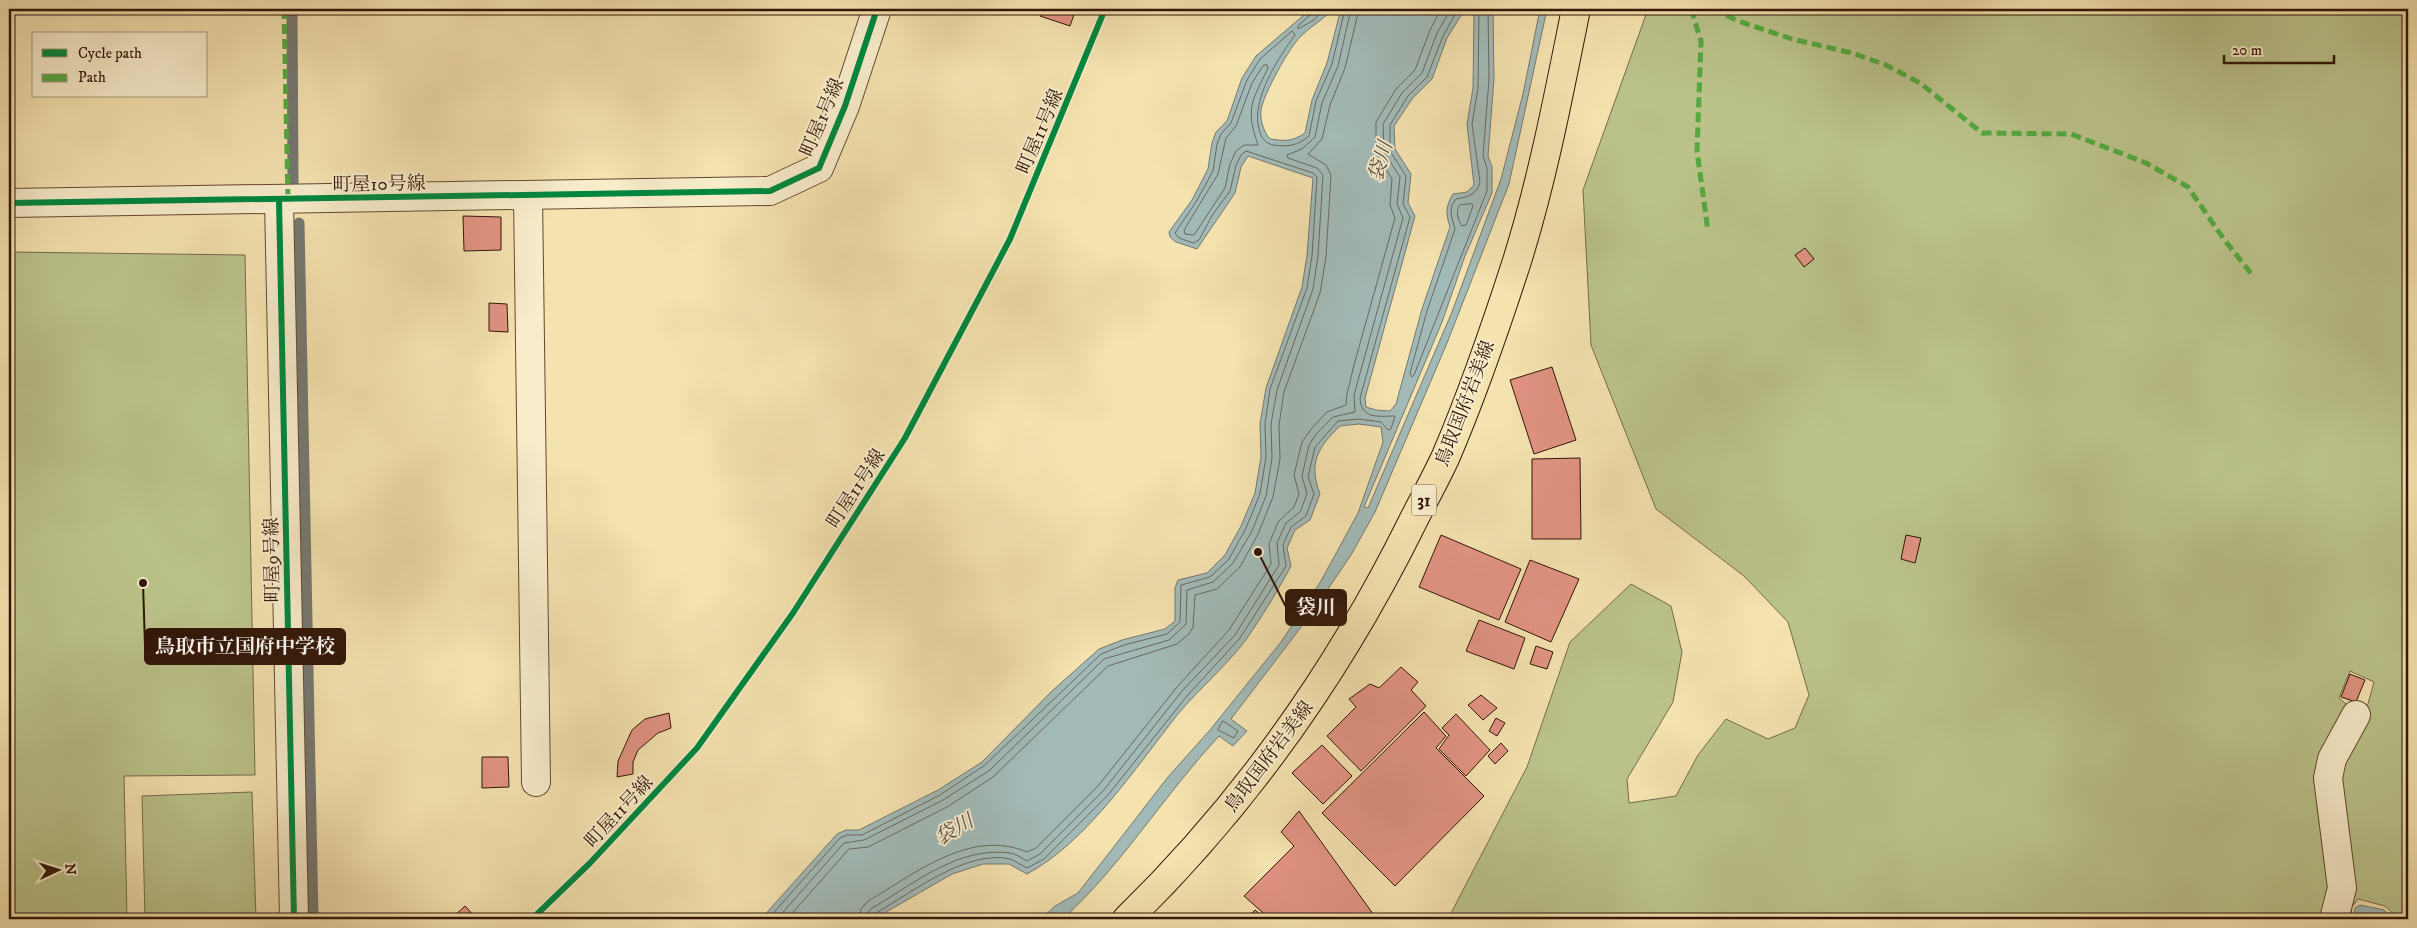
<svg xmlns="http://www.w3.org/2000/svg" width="2417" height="928" viewBox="0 0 2417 928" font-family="'IM FELL DW Pica','Noto Serif JP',serif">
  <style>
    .green { fill: #bbc38b; stroke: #766c49 }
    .water { fill: #a2bab7; stroke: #757871 }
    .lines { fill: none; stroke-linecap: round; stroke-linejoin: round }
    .shore { stroke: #6a685f; stroke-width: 1 }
    .stream { stroke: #757871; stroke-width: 11 }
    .building { fill: #e19383; stroke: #311607 }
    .street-casing { stroke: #624931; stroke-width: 30 }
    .primary-casing { stroke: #311607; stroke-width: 30 }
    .path { stroke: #311607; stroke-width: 3; stroke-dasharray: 4 2.5; stroke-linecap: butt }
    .street { stroke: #f8eccb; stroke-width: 28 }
    .primary { stroke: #f4e2af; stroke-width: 28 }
    .quiet { stroke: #54a941; stroke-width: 5; stroke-dasharray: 10 5; stroke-linecap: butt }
    .cycleway-casing { stroke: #f8eccb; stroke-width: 9 }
    .cycleway { stroke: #00873e; stroke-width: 6 }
    .labels { text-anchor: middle; stroke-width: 4; stroke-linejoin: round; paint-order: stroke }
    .shield { fill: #f8eccb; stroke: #6d5642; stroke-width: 1 }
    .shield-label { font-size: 18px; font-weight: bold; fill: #311607 }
    .street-label { font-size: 19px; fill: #311607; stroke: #f8eccb }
    .water-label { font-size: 20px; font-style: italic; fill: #594f45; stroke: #f8eccb }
    .leader { fill: none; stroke: #311607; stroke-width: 2 }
    .callout-dot { fill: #311607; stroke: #f8eccb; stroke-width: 2 }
    .callout { fill: #311607; stroke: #311607; stroke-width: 2 }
    .callout-label { font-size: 20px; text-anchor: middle; font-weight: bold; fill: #fff }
  </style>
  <rect width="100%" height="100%" fill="#f4e2af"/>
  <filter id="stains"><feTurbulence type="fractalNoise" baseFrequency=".004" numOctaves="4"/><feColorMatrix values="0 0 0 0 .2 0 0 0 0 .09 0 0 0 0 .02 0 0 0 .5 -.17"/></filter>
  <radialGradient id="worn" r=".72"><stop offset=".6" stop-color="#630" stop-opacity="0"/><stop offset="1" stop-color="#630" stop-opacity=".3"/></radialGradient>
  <!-- green -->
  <g class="green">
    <path d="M1648,9h760v910h-9l-14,-13 -27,-7 -6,8 -2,12h-10l8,-40 -14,-101 8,-27 23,-38 -2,-5 5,-4 6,-22 -24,-11 -11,27 14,12 -28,46 -2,23 12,100 -7,40h-880l79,-152 43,-125 61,-58 40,22 11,46 -9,50 -46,77 2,24 47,-7 22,-41 28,-36 42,20 27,-11 14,-33 -21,-73 -44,-46 -88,-67 -65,-164 -8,-155z"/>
    <path d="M9,252l236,3 10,520 -131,1 3,143h-118z"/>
    <path d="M252,792l4,127h-111l-3,-123z"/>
  </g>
  <!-- water -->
  <g class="water">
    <path d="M1311,9h18l-1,5c-9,8 -19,14 -27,22 -11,10 -38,59 -40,74 -1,10 2,21 9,29 14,2 22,3 35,-6l7,-33 15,-37 14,-54h124l-18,29 -15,41 -20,20 -18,27 1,23 16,25 -3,29 7,13 -50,182 1,9 10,3 14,1 6,-7 26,-95 28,-82c-4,-13 -5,-20 3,-33l14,-2 7,-7 -7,-61 6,-36 1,-79h19l1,70 -6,77 4,11v26l-27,63 -23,66 -78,185 4,1 84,-196 49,-133 22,-85 17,-85h7l-38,175 -62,159 -72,169 -24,43 -40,59 -80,105 16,12 -14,15 -14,-10c-55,59 -97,129 -156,183h-22l14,-13 23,-13 90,-116 42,-47 71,-88 40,-61 37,-68 25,-71 -2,-15 -22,-3 -19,2c-22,21 -32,37 -20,68l-10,26 -15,10 -8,18 4,18c-14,26 -29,51 -46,75 -20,26 -46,48 -67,73 -42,53 -91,128 -151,160l-18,-10h-26l-31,10 -78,45h-113l76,-85 9,-4h13l79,-40 44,-28 70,-71 47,-42 23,-9 43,-11 10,-8v-33l3,-8 29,-7 18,-18 16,-29 14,-33 6,-36 -1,-33 6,-36 36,-101 5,-32 6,-77 -65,-22 -7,11 -6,26 -38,56 -21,-7 -6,-5 -1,-5 23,-32 16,-31 4,-26 4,-11 11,-11 15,-43 14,-22z"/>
    <path d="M2360,905l24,5 10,9h-40l1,-11z"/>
  </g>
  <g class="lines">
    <!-- shore -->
    <g class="shore">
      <path d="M1313,9l-2,5 -13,12v3l16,-9 10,-11"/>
      <path d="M1479,9l-1,79 -6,36 8,58c-3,13 -13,15 -24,17l-4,6 -1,9 4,15 -28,82 -17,62 2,4 2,-2 73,-184v-23l-4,-12 6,-77 -1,-70"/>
      <path d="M1264,65h3l1,3c-16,34 -23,39 -10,77h-14l-8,6 -6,13 -5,24 -31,47 -9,-1 -1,-4 34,-56 8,-36 10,-12 16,-43z"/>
      <path d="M1472,204l1,2 -7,19 -4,1c-4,-6 -7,-16 -2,-21z"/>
      <path d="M1223,721l15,10 -4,7 -16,-8z"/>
      <path d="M768,919l72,-81 7,-3h15l78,-40 45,-30 116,-111 23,-9 43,-11 13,-12 1,-37 29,-8 19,-18 17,-31 14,-34 6,-37 -1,-33 5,-35 37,-101 5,-32 5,-79 -4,-4 -67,-22 -5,4 -5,10 -6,26 -17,23 -14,26 -6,3 -14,-5 -4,-5 21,-31 17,-31 4,-27 4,-10 10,-11 16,-43 13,-21 32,-28 3,4c-17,23 -44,65 -36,94 2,9 6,14 14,16 15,2 24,1 36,-9l7,-35 16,-37 13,-55"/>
      <path d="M777,919l67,-76 20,-3 79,-40 47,-30 114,-111 65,-19 17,-16 1,-34 26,-8 20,-19 19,-32 14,-35 6,-38 -1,-34 6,-34 36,-101 5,-33 5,-81 -6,-7 -29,-10 -1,-3 15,-6 13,-12 7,-34 16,-37 13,-57"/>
      <path d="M787,919l62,-70 19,-2 79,-40 46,-30 115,-111 69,-22 12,-10 4,-7 2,-32 22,-6 23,-22 18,-33 15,-37 7,-38 -1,-34 5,-33 36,-99 6,-36 5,-82 -5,-10 -18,-11 14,-15 8,-34 15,-37 14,-59"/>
      <path d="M859,919l2,-10 7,-8c47,-27 102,-73 159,-49l9,-4 62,-62 79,-99 52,-57 42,-66 -2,-20 9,-22 16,-15 5,-13 -5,-19 8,-33 10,-14 15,-16 19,-7 1,-11 7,-29 41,-147 -5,-13 2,-26 -16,-26v-31l20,-33 19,-19 15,-40 11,-21"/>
      <path d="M867,919l1,-7 4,-4c42,-24 86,-62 138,-55 6,1 12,5 17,8l13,-7 63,-63 79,-100 53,-56 44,-70 -2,-22 9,-20 14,-11 7,-18 -5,-18 7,-31 8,-12 16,-16 22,-5 -1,-17 49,-177 -6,-14 3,-27 -16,-25 -1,-28 19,-31 20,-20 15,-40 14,-24"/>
      <path d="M873,919l3,-6c35,-20 91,-64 134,-54 6,2 12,7 17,9l17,-9 64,-64 79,-99 53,-58 46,-72 -3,-21 8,-18 15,-11 8,-22 -6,-17 7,-30 23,-26 21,-2 22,3 7,8 3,-1 4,-13c-16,0 -34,4 -35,-18l50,-181 -7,-13 3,-28 -16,-25v-26l18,-29 19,-19 16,-41 15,-27"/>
    </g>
    <!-- stream -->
    <g class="stream">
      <path d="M292,9l1,173"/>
      <path d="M299,223l14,696"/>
    </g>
  </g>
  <!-- building -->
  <g class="building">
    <path d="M1042,9h34l-6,17 -30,-10z"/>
    <path d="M463,216l38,1v33l-37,1z"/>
    <path d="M1805,248l9,11 -10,8 -9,-12z"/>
    <path d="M489,303l18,1 1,28 -19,-1z"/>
    <path d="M1552,367l24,73 -42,14 -24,-74z"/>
    <path d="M1580,458l1,81h-49v-80z"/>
    <path d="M1441,535l80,34 -22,51 -80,-33z"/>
    <path d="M1906,535l15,3 -6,25 -14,-4z"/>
    <path d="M1530,560l49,19 -28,63 -46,-20z"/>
    <path d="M1479,620l46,18 -11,31 -48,-18z"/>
    <path d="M1536,646l17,6 -6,17 -17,-5z"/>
    <path d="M1401,667l17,15 -7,8 15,16 -65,65 -34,-35 29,-29 -7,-8 21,-15 9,4z"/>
    <path d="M2350,674l15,6 -9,22 -15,-5z"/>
    <path d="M1481,695l16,13 -14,12 -15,-15z"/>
    <path d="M1424,712l22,24 -10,12 48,48 -89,90 -73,-73z"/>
    <path d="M669,713l2,15 -13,5 -20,17 -5,12v12l-16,3 1,-16 14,-31 13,-11z"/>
    <path d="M1456,714l34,36 -24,26 -27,-27 10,-14 -7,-7z"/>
    <path d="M1496,718l9,5 -8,13 -8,-5z"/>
    <path d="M1501,743l7,8 -13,13 -7,-8z"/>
    <path d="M1322,745l30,31 -29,28 -31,-31z"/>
    <path d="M482,757h26l1,30 -27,1z"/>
    <path d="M1299,811l77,107 -1,1h-105l-26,-23 50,-50 -13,-14z"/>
    <path d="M465,906l12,13h-26z"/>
    <path d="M1255,910l11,9h-20z"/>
  </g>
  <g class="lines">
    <defs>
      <g id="street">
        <path d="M528,196l8,586"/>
        <path d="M279,200l15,719"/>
        <path d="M9,203l761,-12 49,-23 26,-62 32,-97"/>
        <path d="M2334,919l8,-31 -14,-110 4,-19 24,-44"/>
      </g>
      <path id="primary" d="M1127,919c118,-115 213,-250 286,-398 11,-22 23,-43 33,-65 27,-63 50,-130 71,-195 26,-83 42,-168 59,-252"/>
    </defs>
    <!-- street casing -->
    <use href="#street" class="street-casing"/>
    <!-- primary casing -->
    <use href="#primary" class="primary-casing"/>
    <!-- path -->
    <path class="path" d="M532,919l58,-56 107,-115 96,-135 112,-175 105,-199 95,-230"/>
    <!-- street -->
    <use href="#street" class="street"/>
    <!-- primary -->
    <use href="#primary" class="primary"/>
    <!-- quiet -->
    <g class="quiet">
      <path d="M284,9l4,190"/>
      <path d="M1691,9l10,32 -4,110 11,80"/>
      <path d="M1713,9l25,12 54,18 60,14 34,12 34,18 62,50 89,1 75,29 42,24 35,51 30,38"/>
    </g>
    <defs>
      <g id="cycleway">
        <path d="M279,200l15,719"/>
        <path d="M9,203l761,-12 49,-23 26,-62 32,-97"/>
        <path d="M532,919l58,-56 107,-115 96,-135 112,-175 105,-199 95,-230"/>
      </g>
    </defs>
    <!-- cycleway casing -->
    <use href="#cycleway" class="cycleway-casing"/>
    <!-- cycleway -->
    <use href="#cycleway" class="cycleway"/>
  </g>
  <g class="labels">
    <!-- shield labels -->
    <rect class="shield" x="1411.5" y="484.5" width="25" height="31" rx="4"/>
    <g class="shield-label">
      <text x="1424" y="506">31</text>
    </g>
    <!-- street labels -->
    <g class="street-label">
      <text transform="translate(821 117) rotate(-67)" y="7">町屋1号線</text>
      <text transform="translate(1039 131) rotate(-67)" y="7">町屋11号線</text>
      <text transform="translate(379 183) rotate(-1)" y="7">町屋10号線</text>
      <text transform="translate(1464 403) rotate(-69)" y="7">鳥取国府岩美線</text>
      <text transform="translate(855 488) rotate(-57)" y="7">町屋11号線</text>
      <text transform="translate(271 560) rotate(-91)" y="7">町屋9号線</text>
      <text transform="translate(1268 756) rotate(-53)" y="7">鳥取国府岩美線</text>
      <text transform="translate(618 811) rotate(-47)" y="7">町屋11号線</text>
    </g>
    <!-- water labels -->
    <g class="water-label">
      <text transform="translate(1380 161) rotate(-74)" y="7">袋川</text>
      <text transform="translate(954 829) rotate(-30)" y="7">袋川</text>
    </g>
  </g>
  <!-- callouts -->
  <path class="leader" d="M1258 552L1286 607M143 583L145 646"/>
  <g class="callout-dot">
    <circle cx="1258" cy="552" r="5"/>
    <circle cx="143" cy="583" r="5"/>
  </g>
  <g class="callout">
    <rect x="1286" y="590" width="60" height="35" rx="5"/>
    <rect x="145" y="629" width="200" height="35" rx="5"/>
  </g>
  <g class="callout-label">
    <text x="1316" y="614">袋川</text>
    <text x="245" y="653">鳥取市立国府中学校</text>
  </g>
  <!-- margin -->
  <rect width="2417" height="928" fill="none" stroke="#f4e2af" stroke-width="30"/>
  <rect x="10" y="10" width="2397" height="908" fill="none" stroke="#311607" stroke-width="2.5"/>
  <rect x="15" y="15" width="2387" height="898" fill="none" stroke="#311607"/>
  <!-- legend -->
  <rect x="32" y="32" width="175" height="65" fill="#f8eccb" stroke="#a8967d"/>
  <rect x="42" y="49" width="25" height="8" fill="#00873e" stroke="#a8967d"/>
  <text x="78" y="58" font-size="15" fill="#311607">Cycle path</text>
  <rect x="42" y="74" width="25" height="8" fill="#54a941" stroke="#a8967d"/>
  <text x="78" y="82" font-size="15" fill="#311607">Path</text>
  <!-- north arrow -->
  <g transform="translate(58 870) rotate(86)" stroke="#f8eccb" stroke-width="4" paint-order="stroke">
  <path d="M0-4L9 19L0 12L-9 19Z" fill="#311607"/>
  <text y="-8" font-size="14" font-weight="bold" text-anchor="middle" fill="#311607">N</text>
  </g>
  <!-- scale -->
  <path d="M2224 55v8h110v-8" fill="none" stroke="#311607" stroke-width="2.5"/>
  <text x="2232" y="55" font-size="15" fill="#311607" stroke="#f8eccb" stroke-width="4" paint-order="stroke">20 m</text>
  <rect width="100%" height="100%" filter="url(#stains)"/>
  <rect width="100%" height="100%" fill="url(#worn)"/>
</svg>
